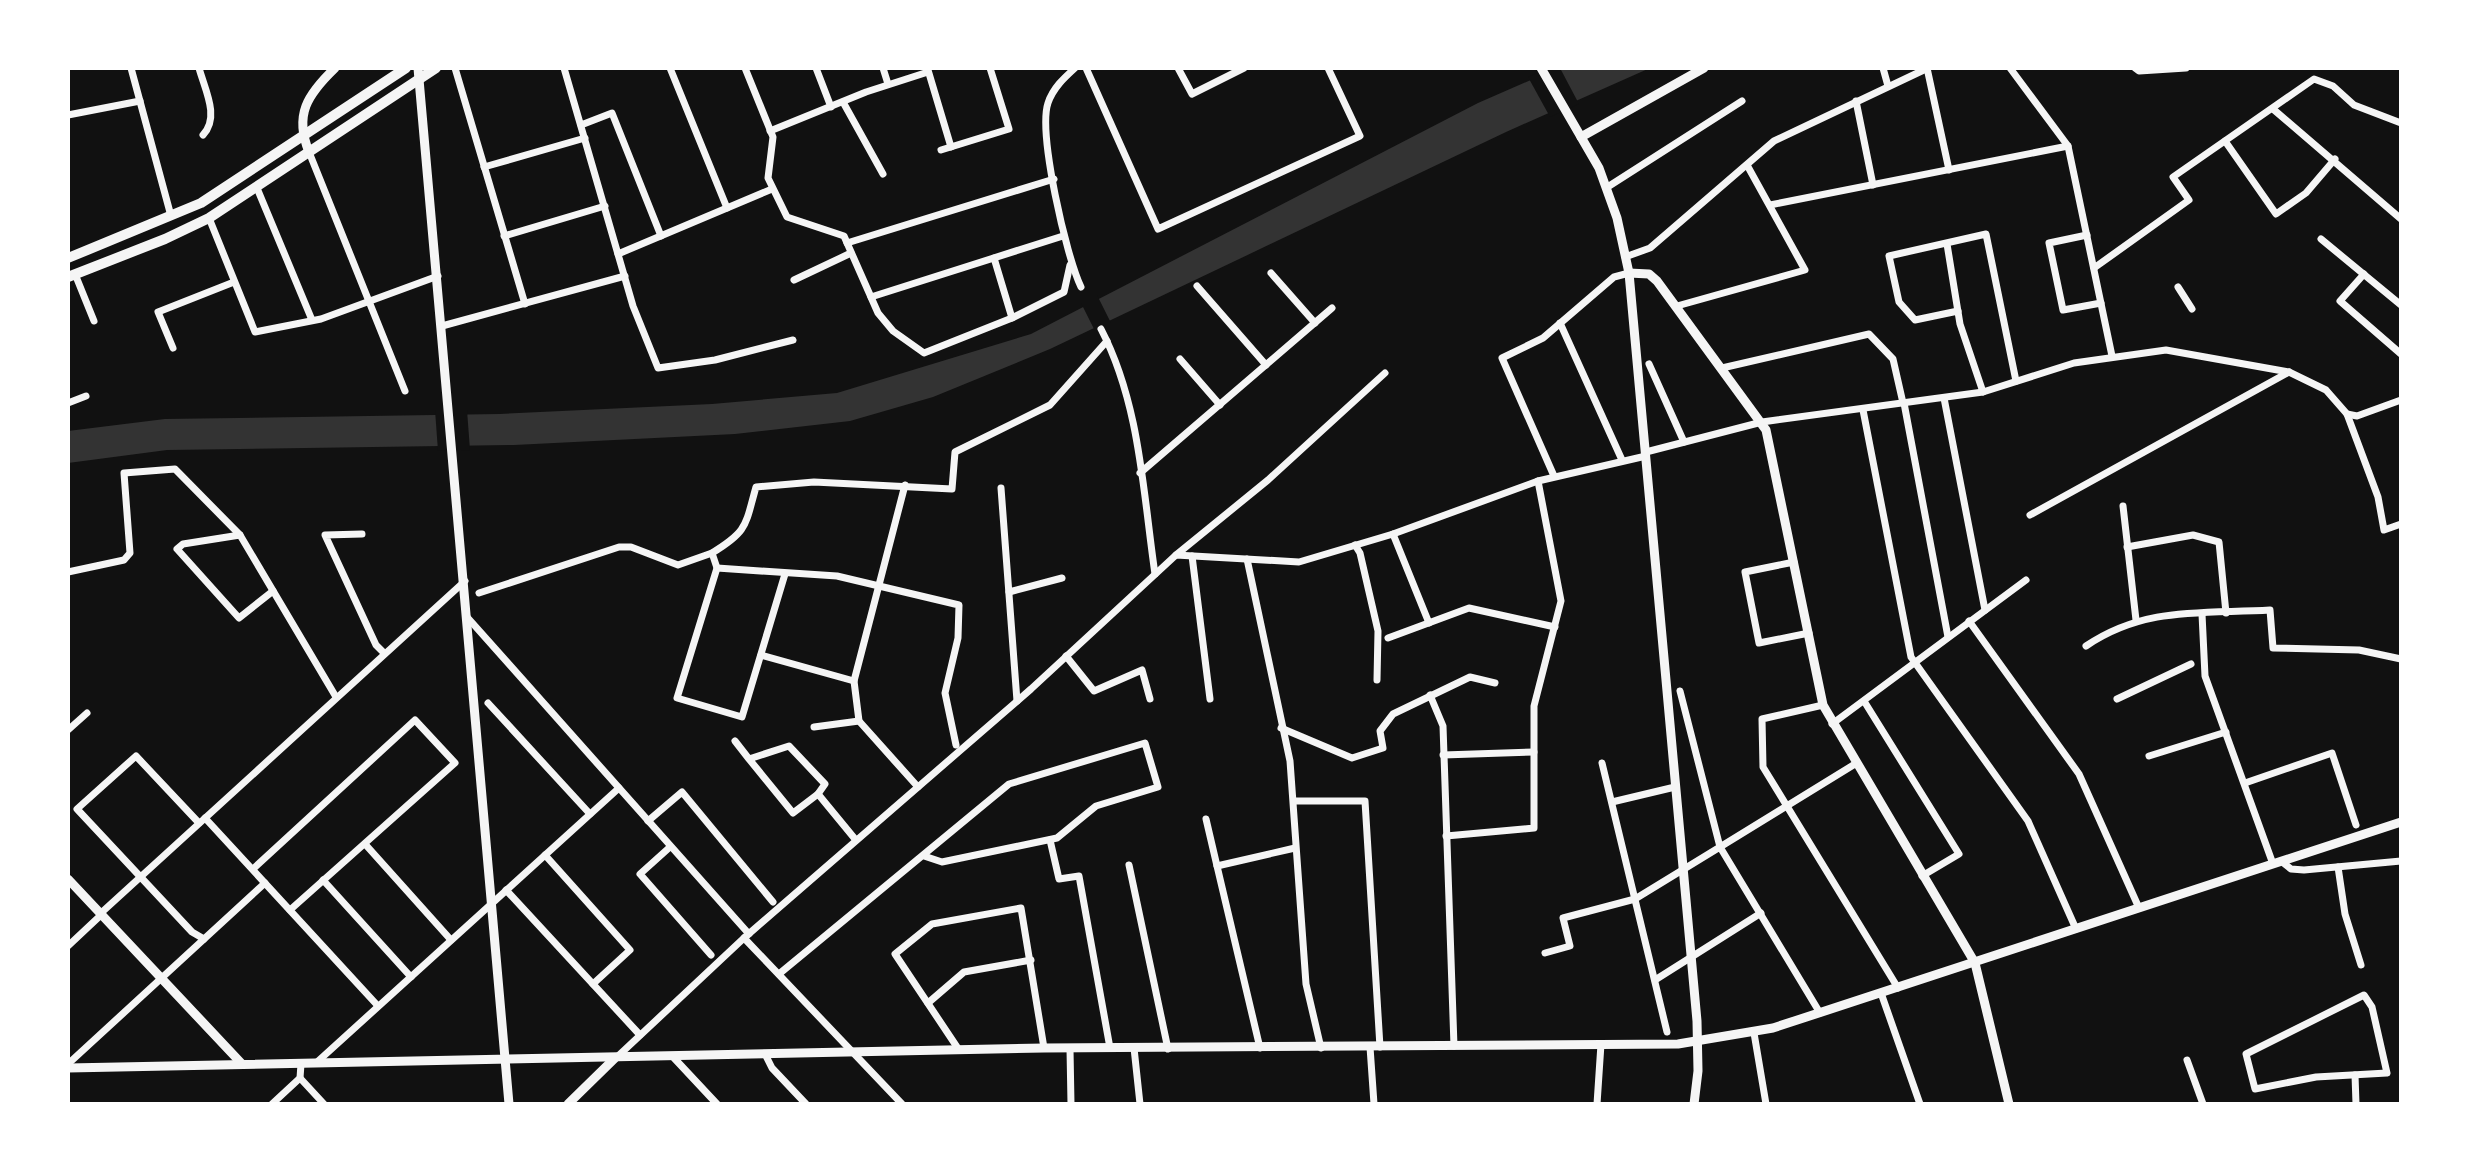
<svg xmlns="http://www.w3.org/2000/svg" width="2469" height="1172" viewBox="0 0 2469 1172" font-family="'Roboto Serif',serif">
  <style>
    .water { fill: #333 }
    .pier { fill: #111 }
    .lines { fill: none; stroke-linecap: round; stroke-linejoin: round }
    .minor { stroke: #f5f5f5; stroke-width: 7 }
    .tertiary { stroke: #f5f5f5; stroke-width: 9 }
    .secondary { stroke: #f5f5f5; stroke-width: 10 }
  </style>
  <rect width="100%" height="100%" fill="#111"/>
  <!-- water -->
  <path class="water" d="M1558,68h92l-144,64 -456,217 -117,48 -83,24 -115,13 -221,11 -347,5 -99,13v-32l97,-12 335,-5 212,-10 125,-11 194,-59 447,-231z"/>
  <!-- pier -->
  <g class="pier">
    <path d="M1548,68h12l19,36 -29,13 -22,-40z"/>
    <path d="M1097,295l14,28 -16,8 -14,-28z"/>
    <path d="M435,410h32l3,40 -32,1z"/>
  </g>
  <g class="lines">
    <!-- minor -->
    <g class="minor">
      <path d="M131,68l40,148"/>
      <path d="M199,68c6,22 21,49 4,67"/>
      <path d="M455,68l70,236"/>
      <path d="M564,68l69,238 25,62 57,-8 78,-20"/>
      <path d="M670,68l57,140"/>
      <path d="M745,68l28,69 -5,41 19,39 57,19 34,77 15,18 31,22 88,-35 52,-26 6,-27"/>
      <path d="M816,68l15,39"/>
      <path d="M883,68l5,16"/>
      <path d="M1075,68c-11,10 -22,20 -27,35 -10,30 18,153 33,184"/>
      <path d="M1086,68l72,161 202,-93 -32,-68"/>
      <path d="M1178,68l14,26 52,-26"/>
      <path d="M1883,68l5,18"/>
      <path d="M1927,68l22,102"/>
      <path d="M2010,68l58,78 44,210"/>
      <path d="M2135,68l4,3 47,-3"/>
      <path d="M928,70l23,77"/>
      <path d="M1856,101l17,84"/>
      <path d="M843,102l40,72"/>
      <path d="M2273,109l128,110"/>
      <path d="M68,115l72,-14"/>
      <path d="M581,125l31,-12 49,123"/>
      <path d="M770,131l96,-39 62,-20"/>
      <path d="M2225,141l51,73 30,-21 29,-34"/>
      <path d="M941,150l68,-21 -19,-61"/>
      <path d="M309,152l96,239"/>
      <path d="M484,167l101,-29"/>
      <path d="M257,188l55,132"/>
      <path d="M1606,188l136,-87"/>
      <path d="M1770,205l298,-59"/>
      <path d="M209,218l46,114 66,-13 117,-43"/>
      <path d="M2087,235l-38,8 14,67 38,-7"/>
      <path d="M504,236l101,-30"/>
      <path d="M2321,239l80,66"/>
      <path d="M847,243l207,-64"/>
      <path d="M1947,244l13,80 23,68"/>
      <path d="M618,254l154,-65"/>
      <path d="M1625,257l25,-9 124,-107 154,-73"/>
      <path d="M994,258l18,60"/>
      <path d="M2094,268l95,-68 -16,-23 141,-98 19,7 21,19 47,18"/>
      <path d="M1271,273l44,50"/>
      <path d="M75,274l19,47"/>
      <path d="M2364,274l-24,27 61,53"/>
      <path d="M794,280l57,-27"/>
      <path d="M1197,286l69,79"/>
      <path d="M2178,287l14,22"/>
      <path d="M871,297l192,-61"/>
      <path d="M1677,306l128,-36 -58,-105"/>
      <path d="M1958,311l-43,9 -16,-18 -10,-46 97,-22 30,147"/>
      <path d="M1560,323l62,137"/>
      <path d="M442,326l183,-50"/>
      <path d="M1101,329c39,75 42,163 54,245"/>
      <path d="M173,348l-15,-36 76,-30"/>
      <path d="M1180,359l40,46"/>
      <path d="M1649,364l35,78"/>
      <path d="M1722,368l147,-34 24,25 10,44"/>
      <path d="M1944,398l41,212"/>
      <path d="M68,403l18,-7"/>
      <path d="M1904,403l44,234"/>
      <path d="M1863,410l48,247 117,164 48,108"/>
      <path d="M2347,414l31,83 6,33 17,-6"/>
      <path d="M1646,452l116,-30 221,-30 91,-29 92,-13 123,22 37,18 21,24 10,2 44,-16"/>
      <path d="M1140,473l192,-165"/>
      <path d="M1554,476l-52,-118 41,-20 71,-61 15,-4"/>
      <path d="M905,485l-51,196 5,40 59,66"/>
      <path d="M1001,488l16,213"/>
      <path d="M2123,506l13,114"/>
      <path d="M2030,515l259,-143"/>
      <path d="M362,534l-37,1 51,110 8,8"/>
      <path d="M1393,534l36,89"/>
      <path d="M240,535l-57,9 -6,5 62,69 34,-27"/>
      <path d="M1355,545l5,8 18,78 -1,49"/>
      <path d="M2127,547l66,-12 26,7 7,71"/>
      <path d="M1176,555l92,-75 117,-107"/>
      <path d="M1192,556l18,143"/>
      <path d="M1247,559l43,202 16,223 15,64"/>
      <path d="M1794,562l-49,10 14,71 50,-10"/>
      <path d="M717,568l120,8 122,29 -1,33 -13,55 11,52"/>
      <path d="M68,572l56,-12 6,-7 -6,-80 51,-4 65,66 96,162"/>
      <path d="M785,574l-43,143 -65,-19 40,-130 -5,-15c36,-22 33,-27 44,-66l58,-5 138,7 3,-37 95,-47 57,-64"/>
      <path d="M1009,592l53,-14"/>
      <path d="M479,593l140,-46h12l47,18 34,-12"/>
      <path d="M2202,614l3,62 68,188"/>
      <path d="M467,617l282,317"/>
      <path d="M1969,621l110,153 60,134"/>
      <path d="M1388,638l81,-30 86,19"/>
      <path d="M2086,646c59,-40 116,-32 184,-36l3,38 86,2 42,9"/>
      <path d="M761,655l93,26"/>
      <path d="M1066,656l28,35 48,-21 8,29"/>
      <path d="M1680,691l40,156 135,-83"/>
      <path d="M1430,695l13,31 11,320"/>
      <path d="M2117,699l74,-35"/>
      <path d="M1864,701l95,153 -37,22"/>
      <path d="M488,703l102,111"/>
      <path d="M1823,705l-61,14 1,48 135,221"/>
      <path d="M1832,724l194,-144"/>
      <path d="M814,727l45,-6"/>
      <path d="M1281,728l71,30 31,-10 -3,-17 13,-17 77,-37 25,6"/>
      <path d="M68,730l19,-17"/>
      <path d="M735,741l14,18 40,-13 36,38 -7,10 -25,19 -44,-54"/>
      <path d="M1443,755l91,-3"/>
      <path d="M2149,756l77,-24"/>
      <path d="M1602,763l65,269"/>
      <path d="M2245,783l87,-30 24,72"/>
      <path d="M818,794l37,45"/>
      <path d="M1294,801h71l15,246"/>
      <path d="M1612,802l63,-15"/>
      <path d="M205,818l173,188"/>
      <path d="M1206,819l11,47"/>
      <path d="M648,821l34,-29 91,110"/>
      <path d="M199,823l-63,-67 -59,53 115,123 12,7"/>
      <path d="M1446,836l88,-8v-122l27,-105 -23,-120"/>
      <path d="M1050,840l9,39 20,-3 31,172"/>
      <path d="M365,844l86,96"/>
      <path d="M670,847l-30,27 71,81"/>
      <path d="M545,855l85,95 -37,34"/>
      <path d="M2281,861l10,8 13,1 97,-9"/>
      <path d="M1129,865l39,184"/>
      <path d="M2338,867l7,47 16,51"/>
      <path d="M253,869l162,-149 40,43 -165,147"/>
      <path d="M323,880l88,97"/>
      <path d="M506,890l134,145"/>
      <path d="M101,913l364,-332"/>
      <path d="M744,938l158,166"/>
      <path d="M68,946l33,-31"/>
      <path d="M1545,953l25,-7 -7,-28 72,-19 85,-52 100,166"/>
      <path d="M779,974l230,-190 136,-41 13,44 -62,19 -39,32 -115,24 -18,-6"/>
      <path d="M1655,980l106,-67"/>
      <path d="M1881,993l39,111"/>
      <path d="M2364,995l8,12 15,66 -71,4 -61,12 -9,-35z"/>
      <path d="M928,1003l36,-31 67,-12"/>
      <path d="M1754,1033l12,71"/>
      <path d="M1370,1047l4,57"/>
      <path d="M1134,1048l6,56"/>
      <path d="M1260,1048l-43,-182 78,-18"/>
      <path d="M1070,1049l1,55"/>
      <path d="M959,1050l-64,-96 37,-30 89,-16 23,140"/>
      <path d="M765,1054l7,14 34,36"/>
      <path d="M617,1057l127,-119 287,-249 145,-134 123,7 94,-28 145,-53 108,-25"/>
      <path d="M674,1058l43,46"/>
      <path d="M2187,1060l16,44"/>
      <path d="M316,1063l303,-275"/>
      <path d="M68,1064l197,-181"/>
      <path d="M2355,1075l1,29"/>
      <path d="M300,1078l24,26"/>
      <path d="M272,1104l28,-26 1,-14"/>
      <path d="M1597,1104l4,-60"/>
    </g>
    <!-- tertiary -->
    <g class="tertiary">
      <path d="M418,68l91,1036"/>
      <path d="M1541,68l58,100 18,50 12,55 68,748 1,50 -4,33"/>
      <path d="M1581,137l123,-69"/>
      <path d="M309,152c-15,-37 -2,-57 26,-84"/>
      <path d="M1629,273l20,1 8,7 109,149 57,275 152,258 34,141"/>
      <path d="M68,879l174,185"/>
      <path d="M68,1068l976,-20 634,-4 95,-16 628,-206"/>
      <path d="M568,1104l47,-46"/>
    </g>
    <!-- secondary -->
    <g class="secondary">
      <path d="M68,258l133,-55 205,-135"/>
      <path d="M68,277l97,-38 44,-21 227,-150"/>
    </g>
  </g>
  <!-- border -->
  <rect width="2469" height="1172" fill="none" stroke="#ffffff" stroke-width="140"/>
</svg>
